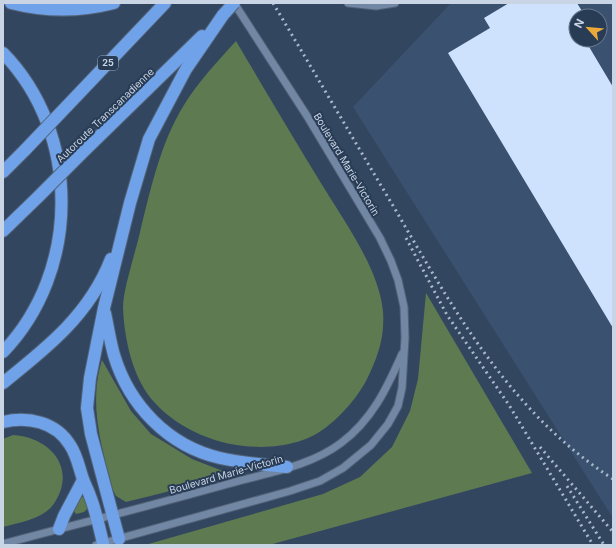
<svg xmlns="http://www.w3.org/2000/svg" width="616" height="548" viewBox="0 0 616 548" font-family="Inter,sans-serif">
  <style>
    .built { fill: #3a5270; fill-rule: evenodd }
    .green { fill: #5e7a51 }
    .building { fill: #cee2fe }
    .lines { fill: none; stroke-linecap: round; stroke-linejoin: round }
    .minor-casing { stroke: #526278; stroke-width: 9 }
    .highway-casing { stroke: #526278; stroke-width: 14 }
    .minor { stroke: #7287a4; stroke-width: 7 }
    .highway { stroke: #6fa2e8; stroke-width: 12 }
    .rail { stroke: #abb8ca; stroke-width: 3; stroke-dasharray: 2 4; stroke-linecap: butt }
    .highway-bridge-casing { stroke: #526278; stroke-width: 14; stroke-linecap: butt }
    .highway-bridge { stroke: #6fa2e8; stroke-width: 12 }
    .labels { text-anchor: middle; stroke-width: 4; stroke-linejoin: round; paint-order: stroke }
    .shield { fill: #293c55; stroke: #99a7ba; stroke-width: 1 }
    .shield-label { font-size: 9px; font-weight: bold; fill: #c9d5e5 }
    .street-label { font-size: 10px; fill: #c9d5e5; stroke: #293c55 }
  </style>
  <rect width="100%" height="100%" fill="#334660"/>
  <!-- built -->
  <path class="built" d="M451,3h162v515l-260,-411zM576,16h24v24h-24z"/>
  <!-- green -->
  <g class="green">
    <path d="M236,41c29,49 58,98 88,147 21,34 56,83 59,124 2,26 -6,47 -17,69 -12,22 -38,51 -63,59 -49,17 -112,2 -148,-37 -22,-23 -31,-64 -32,-96 0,-18 13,-56 17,-75 11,-44 20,-88 44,-127 14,-23 33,-43 52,-64z"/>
    <path d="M426,293l106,180 -263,72h-124l178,-51 37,-17 32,-30 18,-36 8,-32z"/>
    <path d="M102,360l29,51 20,23 41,25 31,12c-17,13 -74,25 -97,31l-10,-6 -3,-6c-11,-42 -25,-86 -11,-130z"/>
    <path d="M13,435c36,2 64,32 42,67 -10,17 -34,20 -52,25v-88z"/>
    <path d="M81,497h4l3,11 -4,4 -8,2 -2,-3z"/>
  </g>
  <!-- building -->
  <path class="building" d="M509,3h68l8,13h-9v24h9l28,47v241l-165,-275 42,-25 -6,-10z"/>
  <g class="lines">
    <defs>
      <g id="minor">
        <path d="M348,3l28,3 19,-3"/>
        <path d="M3,544c75,-20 150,-39 225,-60 38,-11 81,-17 113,-41 31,-23 46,-55 61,-89"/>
        <path d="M96,545l194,-54 30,-10 23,-13 28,-23 17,-21 10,-18 4,-18 3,-50 -1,-31 -6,-27 -7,-19 -11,-23 -73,-122 -73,-113"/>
      </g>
      <g id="highway">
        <path d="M11,3c35,9 68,9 103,0"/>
        <path d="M3,53c78,80 78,218 0,299"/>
        <path d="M67,106l98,-103"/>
        <path d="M81,154l121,-118"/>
        <path d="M3,172l22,-22"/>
        <path d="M3,231l35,-34"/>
        <path d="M105,313c3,14 5,28 9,42 15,50 54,91 106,103 22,5 45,7 67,9"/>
        <path d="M3,383c44,-35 87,-69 108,-124"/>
        <path d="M3,422c25,-6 53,0 67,23 7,10 9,23 13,34 2,6 5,11 7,17 6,15 9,31 13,47"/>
        <path d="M59,529l5,-13 19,-36"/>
        <path d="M119,539l-28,-105 -4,-26 3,-30 14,-70 26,-105 19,-64 37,-70 37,-54"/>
      </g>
    </defs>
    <!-- minor casing -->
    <use href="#minor" class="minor-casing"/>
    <!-- highway casing -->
    <use href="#highway" class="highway-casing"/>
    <!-- minor -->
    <use href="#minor" class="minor"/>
    <!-- highway -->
    <use href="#highway" class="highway"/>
    <!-- rail -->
    <g class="rail">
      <path d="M273,3c40,67 79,134 119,201 61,104 116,207 221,275"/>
      <path d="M406,238l41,77 62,90 84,140"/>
      <path d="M540,447l73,85"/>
      <path d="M567,486l37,59"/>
    </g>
    <defs>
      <g id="highway-bridge">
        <path d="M223,15l11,-12"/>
        <path d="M25,150l42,-44"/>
        <path d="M38,197l43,-43"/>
      </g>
    </defs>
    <!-- highway-bridge casing -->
    <use href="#highway-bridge" class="highway-bridge-casing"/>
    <!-- highway-bridge -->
    <use href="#highway-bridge" class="highway-bridge"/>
  </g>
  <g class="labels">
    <!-- shield labels -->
    <rect class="shield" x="98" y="56" width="20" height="14" rx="3"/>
    <g class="shield-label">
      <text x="108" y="66">25</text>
    </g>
    <!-- street labels -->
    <g class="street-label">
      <text transform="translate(105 115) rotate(-44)" y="4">Autoroute Transcanadienne</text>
      <text transform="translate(347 164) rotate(59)" y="4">Boulevard Marie-Victorin</text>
      <text transform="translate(226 474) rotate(-16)" y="4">Boulevard Marie-Victorin</text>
    </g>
  </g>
  <!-- border -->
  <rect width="616" height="548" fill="none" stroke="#c9d5e5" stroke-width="8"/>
  <!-- north arrow -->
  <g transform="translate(588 28) rotate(297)"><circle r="19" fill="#293c55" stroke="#69798f"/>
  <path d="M0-3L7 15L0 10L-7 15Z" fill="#eba93a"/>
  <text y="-6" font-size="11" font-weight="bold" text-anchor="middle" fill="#c9d5e5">N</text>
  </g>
</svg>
